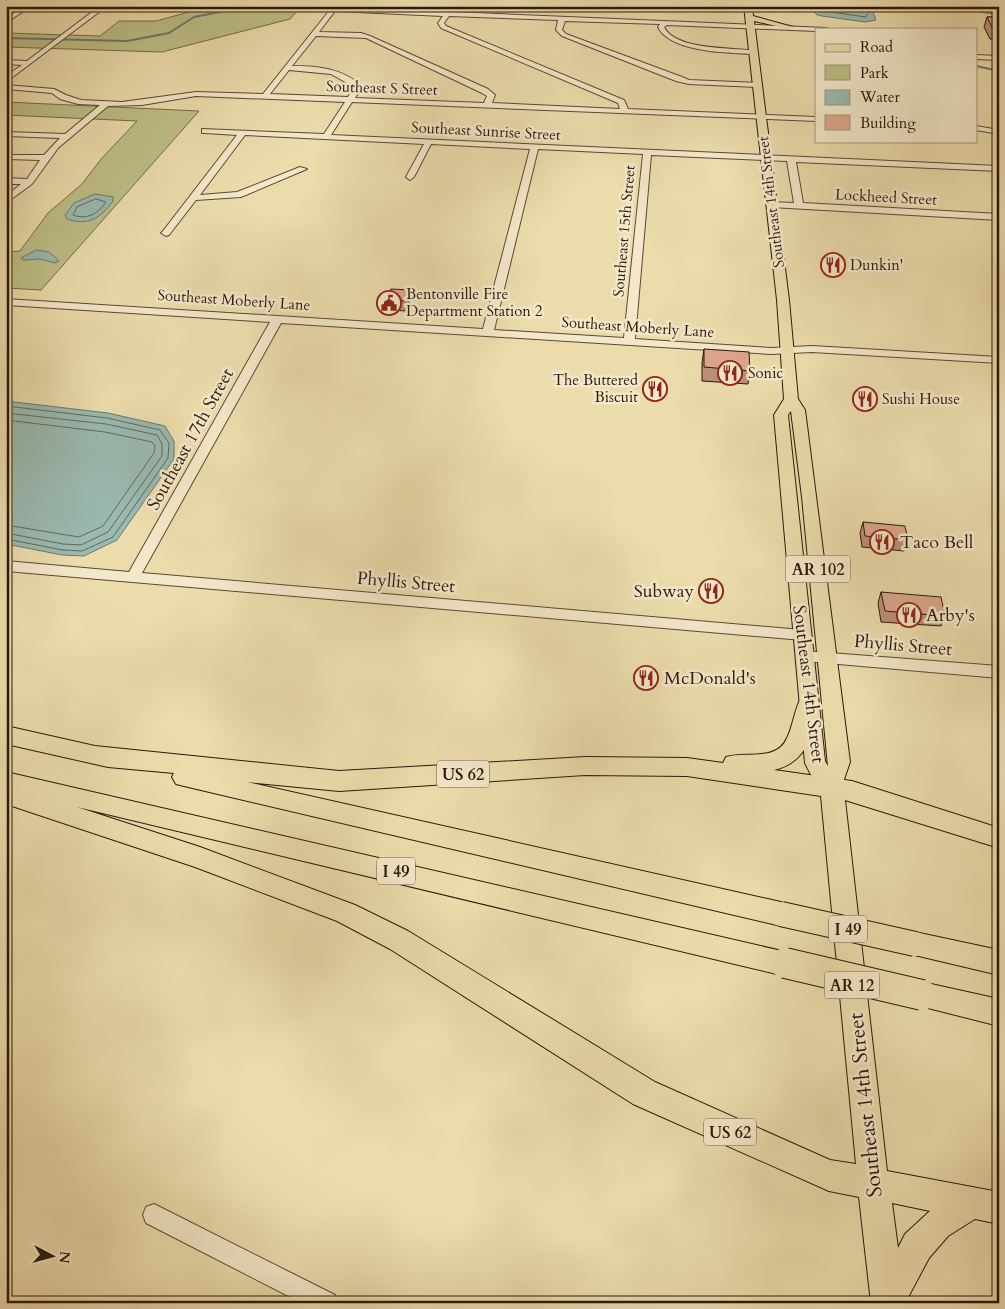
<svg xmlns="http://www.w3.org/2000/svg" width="1005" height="1309" viewBox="0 0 1005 1309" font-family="Cardo,serif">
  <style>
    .green { fill: #bdbf86; stroke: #726c48 }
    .water { fill: #9abab1; stroke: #6c796f }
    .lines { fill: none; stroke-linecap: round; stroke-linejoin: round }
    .shore { stroke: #61695e; stroke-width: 1 }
    .stream { stroke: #6c796f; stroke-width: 2 }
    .minor-casing { stroke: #594933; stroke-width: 2 }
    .major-casing { stroke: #28180b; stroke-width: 2 }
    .highway-casing { stroke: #28180b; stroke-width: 2 }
    .minor { fill: #f3e8c9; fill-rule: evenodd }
    .major { fill: #ecdcac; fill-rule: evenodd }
    .highway { fill: #ecdcac; fill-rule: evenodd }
    .highway-bridge-far1-casing { stroke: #28180b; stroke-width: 26; stroke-linecap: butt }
    .highway-bridge-casing { stroke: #28180b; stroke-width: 32; stroke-linecap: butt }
    .highway-bridge-far1 { stroke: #ecdcac; stroke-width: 24 }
    .highway-bridge { stroke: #ecdcac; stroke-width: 30 }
    .wall { fill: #be907a; stroke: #28180b }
    .shaded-wall { fill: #9b7563; stroke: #28180b }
    .building { fill: #dda78e; stroke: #28180b }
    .labels { text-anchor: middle; stroke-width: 5; stroke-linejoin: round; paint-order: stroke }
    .far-street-label { font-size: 15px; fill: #28180b; stroke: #f3e8c9 }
    .far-poi-label { font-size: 15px; fill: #28180b; stroke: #f3e8c9; text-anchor: start }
    .shield { fill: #f3e8c9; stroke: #655644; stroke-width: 1 }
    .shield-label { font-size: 16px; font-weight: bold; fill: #28180b }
    .street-label { font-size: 18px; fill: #28180b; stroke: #f3e8c9 }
    .poi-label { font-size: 18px; fill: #28180b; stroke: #f3e8c9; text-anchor: start }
    .near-street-label { font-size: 21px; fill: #28180b; stroke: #f3e8c9 }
  </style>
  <rect width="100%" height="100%" fill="#ecdcac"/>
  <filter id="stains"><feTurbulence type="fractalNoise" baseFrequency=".004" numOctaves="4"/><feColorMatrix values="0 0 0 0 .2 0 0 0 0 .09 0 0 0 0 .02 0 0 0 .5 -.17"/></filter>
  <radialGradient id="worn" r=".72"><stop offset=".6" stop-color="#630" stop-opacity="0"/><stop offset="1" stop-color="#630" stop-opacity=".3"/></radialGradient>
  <!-- green -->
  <g class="green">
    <path d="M211,6h91l-12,13 -128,33 -156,-5v-14l94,3 19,-15h37z"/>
    <path d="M6,102l193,9 -158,179 -35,-2v-36l14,-1 28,-38 34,-29 20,-26 35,-37 -131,-6z"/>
  </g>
  <!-- water -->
  <g class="water">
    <path d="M809,6h134l-9,3 -56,1 -5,2 3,8 -11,2 -43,-6 -5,-1z"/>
    <path d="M95,194l18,3v4c-13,18 -25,25 -46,18l-2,-4 9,-12z"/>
    <path d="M36,250l13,2 10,9 -4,2 -15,-4 -17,1 -2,-2z"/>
    <path d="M6,401l102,12 57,13 9,15v18l-57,81 -33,16 -22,-1 -56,-11z"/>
  </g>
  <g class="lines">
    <!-- shore -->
    <g class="shore">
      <path d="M817,6l7,5 42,6 6,-11"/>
      <path d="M96,199l10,3c-8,12 -19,18 -33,13l4,-8z"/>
      <path d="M6,406l101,12 53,12 9,13 -1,15 -55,79 -31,14 -19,-1 -57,-11"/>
      <path d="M6,413l100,11 51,11 5,9v12l-54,76 -27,13 -18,-1 -57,-11"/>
      <path d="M6,420l99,12 47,10 3,4 -1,7 -51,73 -24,11 -73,-12"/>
    </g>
    <!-- stream -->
    <g class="stream">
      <path d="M970,6l12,6 17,2"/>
      <path d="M6,38l121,3 42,-8 25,-16 57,-11"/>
      <path d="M976,66l23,5"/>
    </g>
    <defs>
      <g id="minor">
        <path d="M24,6h7l-25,17v-4z"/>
        <path d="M100,6h7l-101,76v-6l16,-11 -16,-1v-4l21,1z"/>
        <path d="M297,6l148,6 6,-6 3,2 -3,4 376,16 -11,1v2l-149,-6 -3,2c12,24 69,20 91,24l-2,3c-25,-1 -83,-2 -95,-27l2,-3 -95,-3 -3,9 4,4 116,43 7,3 71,3 -3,4 -68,-3 -13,-3 -114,-45 -6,-6 2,-10 -109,-4 -5,7 2,3 178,74 4,9 188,8v4l-464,-19 -21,33 668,31v5l-203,-9 7,41 196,11v6l-228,-13 -4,-3 1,-2 26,1 -7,-42 -136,-6 -16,184 136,9 41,-2 187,11v6l-187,-11 -41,2 -490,-31 -139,250 660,57 5,1 2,4 -2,4 -5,1 -796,-69v-10l123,11 141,-250 -264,-17v-6l477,30 47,-180 -99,-5 -17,33 -4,3 -4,-3 18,-33 -179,-9 -45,60 37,-3 63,-25 7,2 -66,28 -45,3 -27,35 -3,1 -5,-3 2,-2 74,-96 -32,-2h-3v-4l122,5 21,-32 -149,-6 -54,9 -34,1 -50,42 -26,36 -26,19v-7l15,-12h-15v-6l21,1 13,-19 -34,-1v-4h38l16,-17 -54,-2v-4l59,2 35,-29 -22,-1 -18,-5 -8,-6 -46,-4v-4l48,4 12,6 15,5 41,2 74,-10 67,2 66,-83 -34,-2zM335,11l108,5 -5,7 3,5 177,75 2,6 -128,-6 3,-8 -7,-6 -118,-53 -9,-3 -42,-1zM316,36l50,2 116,55 5,3 -3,7 -129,-5 7,-11c-18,-19 -45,-21 -70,-21zM289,70l42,4 23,13 -6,10 -78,-3zM538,149l105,5 -19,184 -130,-8z"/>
        <path d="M976,55l23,1v4l-23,-1z"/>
        <path d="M976,126l23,4v4l-23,-4z"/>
        <path d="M804,651l195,15v12l-195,-17 -5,-1 -3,-4 3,-4z"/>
        <path d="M154,1204l181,91 4,8h-37l-156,-80 -3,-8 3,-8z"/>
      </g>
      <path id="major" d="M744,6h8l1,10 40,11 -4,2 -35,-8 35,279 9,99 7,11 45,352 -11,32c-17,6 -27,-17 -34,-31l-31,-348 10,-16 -7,-99zM791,411l11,86 26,269 -3,-5 -37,-346z"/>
      <g id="highway">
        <path d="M808,698l8,2 3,6c-7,30 -12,56 -45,64l78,11 147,47v20l-154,-48 42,371 112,21v32l-24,-5 -27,17 -19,22 -24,45h-34l-12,-106 -30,-6 -196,-87 -243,-155 -53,-28 -142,-54 -189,-63v-32l789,182 4,9 -4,9 -10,4 -708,-169 123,40 155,58 53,26 247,151 175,78 26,4 -35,-368 -134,-20 -102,-1 -246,16 -92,-9 534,120 9,4 4,8 -4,8 -9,4 -597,-140 -8,-2 -4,-7 2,-4 -66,-6 -102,-23v-18l89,20 244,25 246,-14 102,1 36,5 3,-6c20,-6 51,5 61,-19 6,-12 7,-26 13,-38zM892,1203l38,8 -25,23 -7,14z"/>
        <path d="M915,932l84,18v25l-93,-22 -4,-9 4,-9z"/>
        <path d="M922,982l77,17v27l-87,-22 -4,-9 4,-9z"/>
      </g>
    </defs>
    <!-- minor casing -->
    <use href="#minor" class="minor-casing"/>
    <!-- major casing -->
    <use href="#major" class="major-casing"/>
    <!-- highway casing -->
    <use href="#highway" class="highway-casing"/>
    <!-- minor -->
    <use href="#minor" class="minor"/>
    <!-- major -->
    <use href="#major" class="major"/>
    <!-- highway -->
    <use href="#highway" class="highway"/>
    <defs>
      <path id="highway-bridge-far1" d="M781,914l134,30"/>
      <path id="highway-bridge" d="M785,963l137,32"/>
    </defs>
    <!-- highway-bridge-far1 casing -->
    <use href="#highway-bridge-far1" class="highway-bridge-far1-casing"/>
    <!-- highway-bridge casing -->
    <use href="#highway-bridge" class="highway-bridge-casing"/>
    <!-- highway-bridge-far1 -->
    <use href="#highway-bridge-far1" class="highway-bridge-far1"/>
    <!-- highway-bridge -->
    <use href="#highway-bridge" class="highway-bridge"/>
  </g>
  <!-- wall -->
  <g class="wall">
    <path d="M987,17h12v22h-9l-6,-12z"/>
    <path d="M387,300h23l-4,11 -18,-1z"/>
    <path d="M704,349l46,22 -2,13 -46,-3v-18z"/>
    <path d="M863,522l45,18 -4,11 -42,-4 -2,-14z"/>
    <path d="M881,592l64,24 -4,10 -60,-4 -3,-19z"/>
  </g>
  <!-- shaded-wall -->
  <path class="shaded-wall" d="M410,290v10l-4,11v-10z"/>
  <!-- building -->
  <g class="building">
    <path d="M987,17h12v12h-6z"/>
    <path d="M391,289l19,1 -4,11 -19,-1z"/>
    <path d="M704,349l45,3 1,19 -46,-4z"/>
    <path d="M863,522l42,4 3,14 -43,-4z"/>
    <path d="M881,592l60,5 4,19 -60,-5z"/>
  </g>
  <!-- icons -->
  <defs>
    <symbol id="restaurant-ring" viewBox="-11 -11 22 22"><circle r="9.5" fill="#f3e8c9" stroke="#8f2418" stroke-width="1.5"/><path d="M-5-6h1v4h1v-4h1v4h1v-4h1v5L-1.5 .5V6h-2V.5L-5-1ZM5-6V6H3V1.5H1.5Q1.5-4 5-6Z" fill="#8f2418"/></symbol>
    <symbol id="civic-ring" viewBox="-11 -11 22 22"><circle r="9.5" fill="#f3e8c9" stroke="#8f2418" stroke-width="1.5"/><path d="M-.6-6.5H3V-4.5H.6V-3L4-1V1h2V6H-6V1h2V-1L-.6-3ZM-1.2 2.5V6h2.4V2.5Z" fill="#8f2418"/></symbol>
  </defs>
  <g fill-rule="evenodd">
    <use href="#restaurant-ring" x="819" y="251" width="28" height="28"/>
    <use href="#civic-ring" x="375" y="289" width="28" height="28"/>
    <use href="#restaurant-ring" x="716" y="359" width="28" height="28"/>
    <use href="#restaurant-ring" x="641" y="375" width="28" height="28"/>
    <use href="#restaurant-ring" x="851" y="385" width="28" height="28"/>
    <use href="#restaurant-ring" x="868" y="528" width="28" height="28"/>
    <use href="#restaurant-ring" x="697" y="577" width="28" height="28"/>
    <use href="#restaurant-ring" x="895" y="601" width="28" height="28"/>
    <use href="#restaurant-ring" x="632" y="664" width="28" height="28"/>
  </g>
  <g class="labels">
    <!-- far-street labels -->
    <g class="far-street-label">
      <text transform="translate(382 88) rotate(2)" y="5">Southeast S Street</text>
      <text transform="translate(486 131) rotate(3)" y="5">Southeast Sunrise Street</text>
      <text transform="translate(886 197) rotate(3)" y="5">Lockheed Street</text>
      <text transform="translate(771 202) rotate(-97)" y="5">Southeast 14th Street</text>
      <text transform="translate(624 231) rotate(-85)" y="5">Southeast 15th Street</text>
      <text transform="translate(234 300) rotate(4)" y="5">Southeast Moberly Lane</text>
      <text transform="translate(638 327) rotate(4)" y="5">Southeast Moberly Lane</text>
    </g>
    <!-- far-poi labels -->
    <g class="far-poi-label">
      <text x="850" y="270">Dunkin'</text>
      <text x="406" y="299">Bentonville Fire<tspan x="406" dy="17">Department Station 2</tspan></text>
      <text x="748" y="378">Sonic</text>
      <text x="638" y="385" text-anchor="end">The Buttered<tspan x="638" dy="17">Biscuit</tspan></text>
      <text x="882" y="404">Sushi House</text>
    </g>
    <!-- shield labels -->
    <g class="shield">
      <rect x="785.5" y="555.5" width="65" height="27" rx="4"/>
      <rect x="437" y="760.5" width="52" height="27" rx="4"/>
      <rect x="377" y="857.5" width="38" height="27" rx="4"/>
      <rect x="829" y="915.5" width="38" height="27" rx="4"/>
      <rect x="824.5" y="971.5" width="55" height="27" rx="4"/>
      <rect x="704" y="1118.5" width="52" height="27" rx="4"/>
    </g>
    <g class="shield-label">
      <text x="818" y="575">AR 102</text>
      <text x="463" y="780">US 62</text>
      <text x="396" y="877">I 49</text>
      <text x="848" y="935">I 49</text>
      <text x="852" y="991">AR 12</text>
      <text x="730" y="1138">US 62</text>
    </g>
    <!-- street labels -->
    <g class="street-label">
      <text transform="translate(190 439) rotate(-61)" y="6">Southeast 17th Street</text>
      <text transform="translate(406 582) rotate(5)" y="6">Phyllis Street</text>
      <text transform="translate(903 645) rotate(5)" y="6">Phyllis Street</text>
      <text transform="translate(809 684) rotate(83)" y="6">Southeast 14th Street</text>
    </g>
    <!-- poi labels -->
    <g class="poi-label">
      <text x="900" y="548">Taco Bell</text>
      <text x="694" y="597" text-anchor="end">Subway</text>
      <text x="926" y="621">Arby's</text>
      <text x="664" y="684">McDonald's</text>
    </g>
    <!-- near-street labels -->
    <g class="near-street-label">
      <text transform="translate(865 1105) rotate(-96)" y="7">Southeast 14th Street</text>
    </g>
  </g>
  <!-- margin -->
  <rect width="1005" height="1309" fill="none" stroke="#ecdcac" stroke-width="25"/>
  <rect x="8" y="8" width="990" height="1294" fill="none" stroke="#28180b" stroke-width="2.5"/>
  <rect x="12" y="12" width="980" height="1284" fill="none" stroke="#28180b"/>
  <!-- legend -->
  <rect x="815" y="28" width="162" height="115" fill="#f3e8c9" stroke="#a2957d"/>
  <rect x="825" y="44" width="25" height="8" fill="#ecdcac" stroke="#a2957d"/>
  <text x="860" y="52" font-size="15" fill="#28180b">Road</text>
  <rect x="825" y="65" width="25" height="15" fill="#bdbf86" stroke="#a2957d"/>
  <text x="860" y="78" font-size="15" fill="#28180b">Park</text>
  <rect x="825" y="90" width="25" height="15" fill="#9abab1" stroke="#a2957d"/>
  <text x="860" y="102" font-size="15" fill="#28180b">Water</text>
  <rect x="825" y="115" width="25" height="15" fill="#dda78e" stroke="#a2957d"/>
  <text x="860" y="128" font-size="15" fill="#28180b">Building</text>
  <!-- north arrow -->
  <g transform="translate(52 1256) rotate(96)" stroke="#f3e8c9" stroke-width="4" paint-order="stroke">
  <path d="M0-4L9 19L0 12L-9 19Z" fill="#28180b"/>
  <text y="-8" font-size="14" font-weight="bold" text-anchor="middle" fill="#28180b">N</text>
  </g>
  <rect width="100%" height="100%" filter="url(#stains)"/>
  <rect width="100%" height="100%" fill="url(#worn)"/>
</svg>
